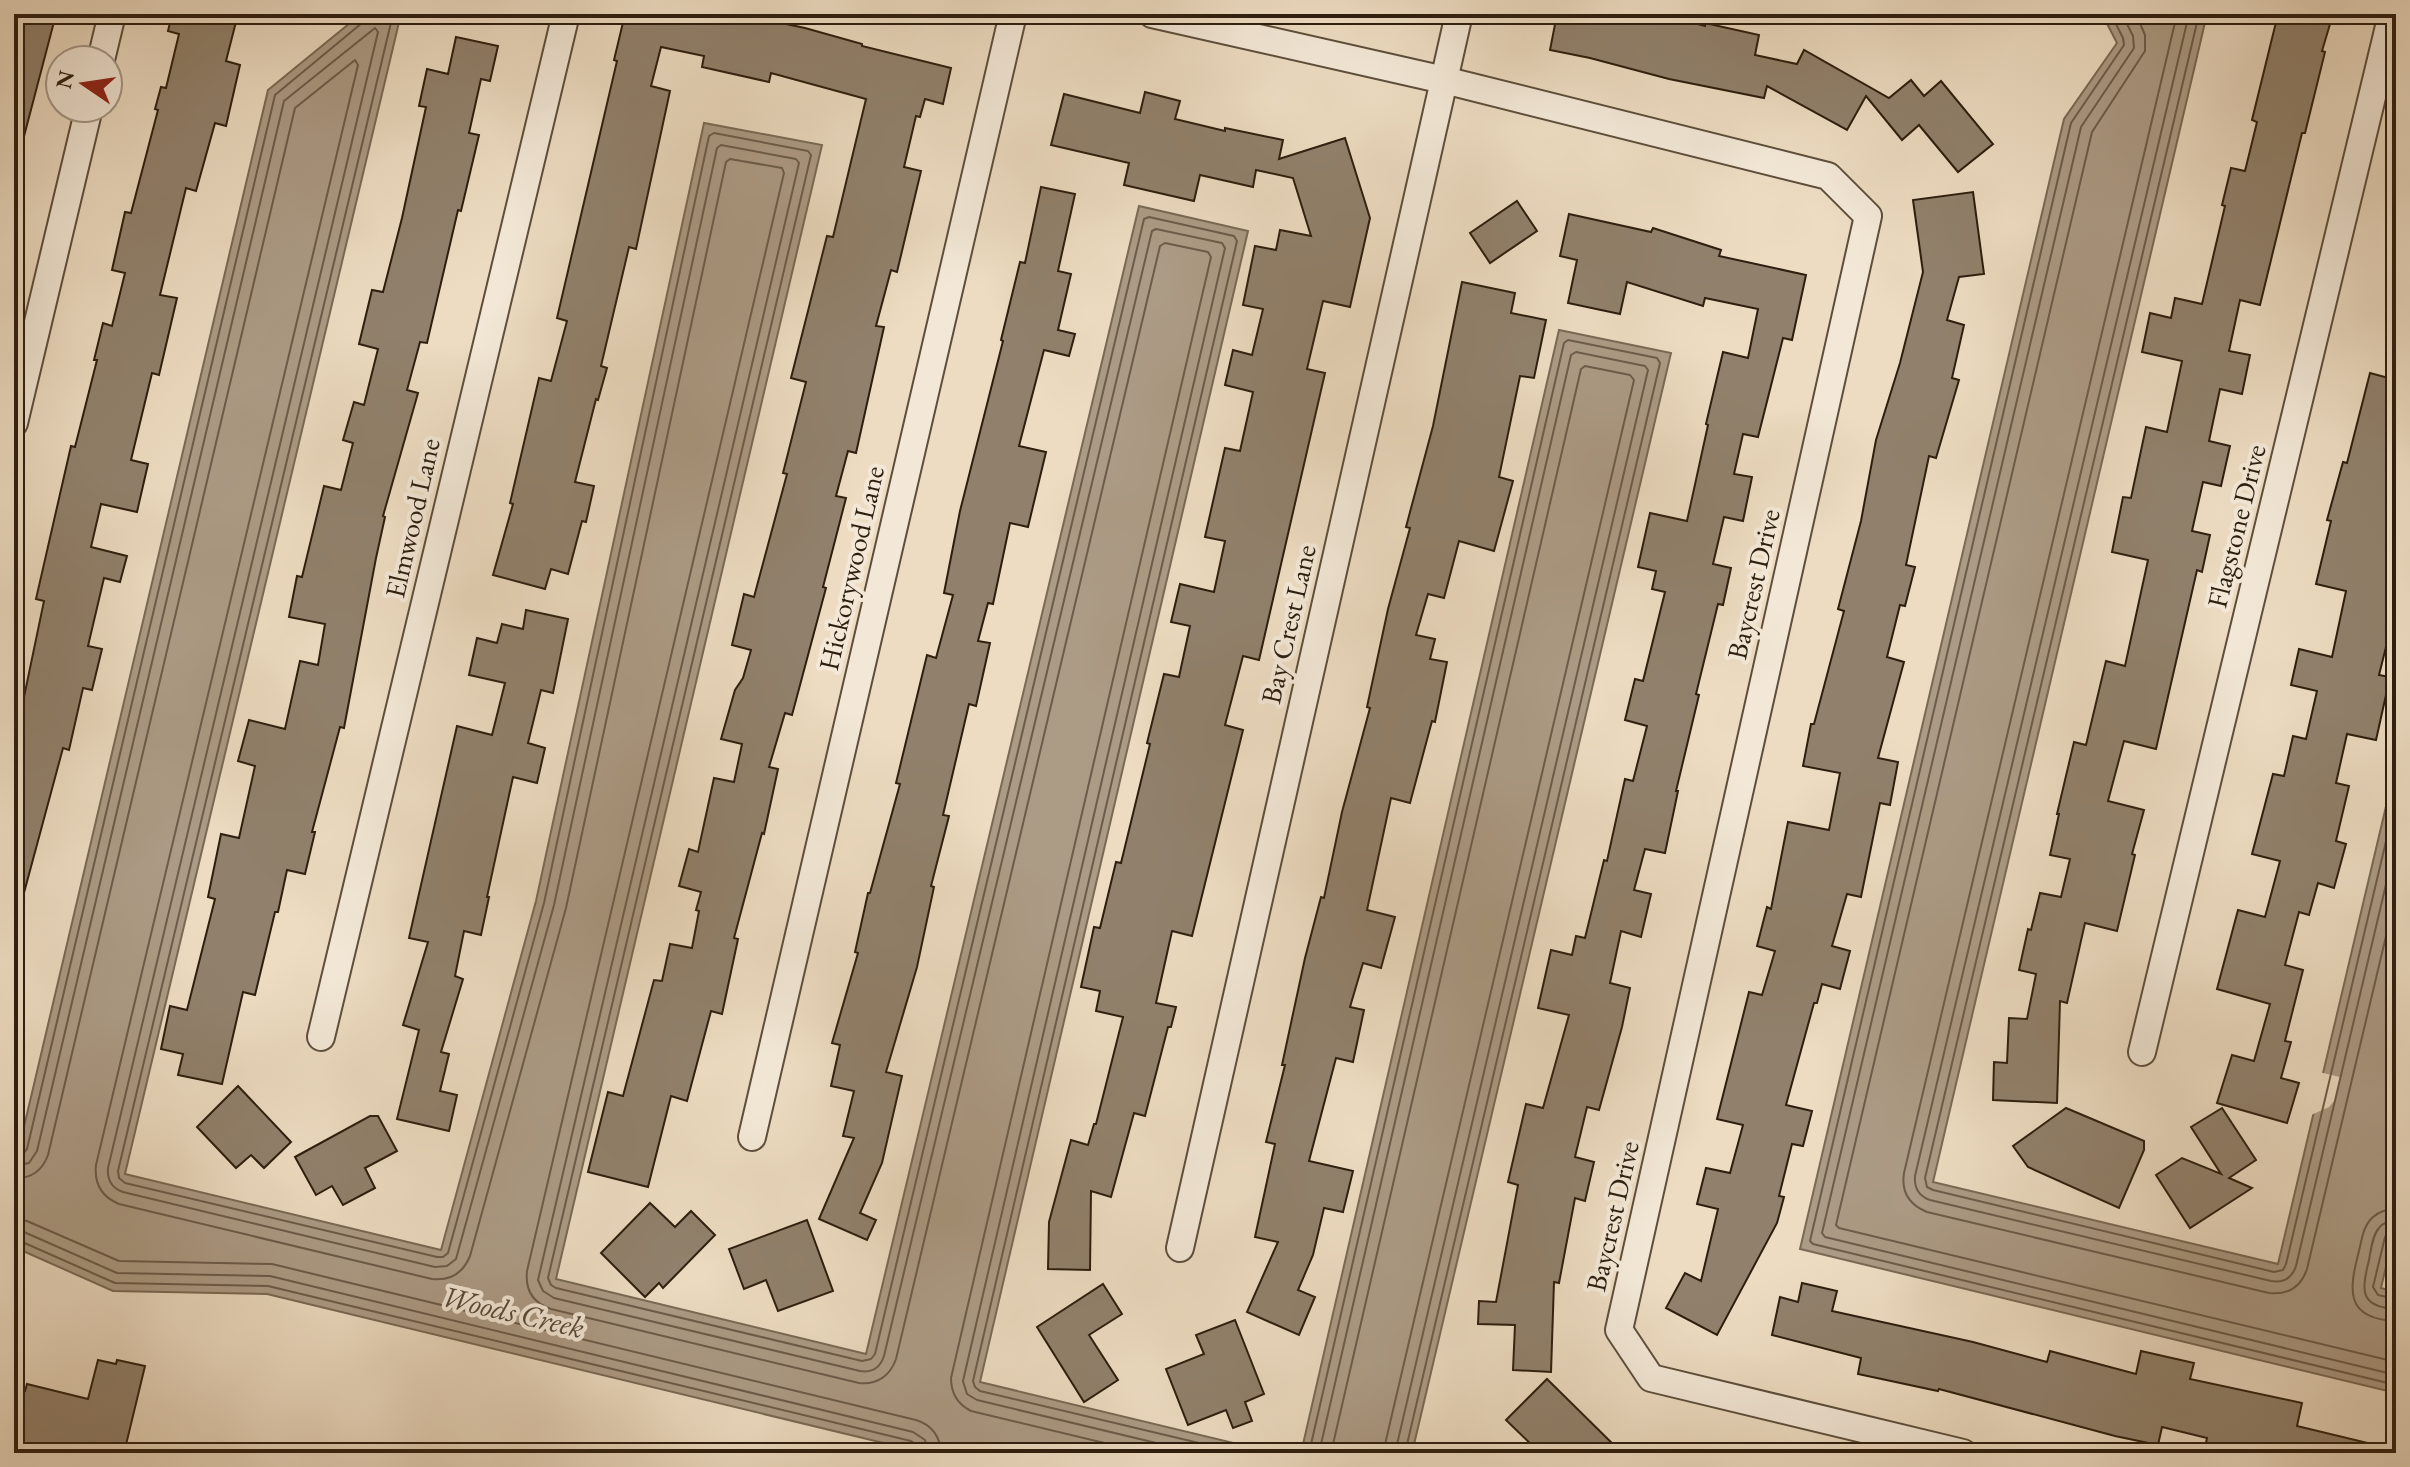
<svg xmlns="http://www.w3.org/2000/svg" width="2410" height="1467" viewBox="0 0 2410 1467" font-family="'EB Garamond',serif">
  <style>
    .water { fill: #ac9b85; stroke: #796955; stroke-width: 2 }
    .pier { fill: #eddcc2 }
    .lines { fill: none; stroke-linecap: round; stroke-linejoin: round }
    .shore { stroke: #6c5c4a; stroke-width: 2 }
    .building { fill: #91816c; stroke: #2d1e0e; stroke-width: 2 }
    .minor-casing { stroke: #5d4e3b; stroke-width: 30 }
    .minor { stroke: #f3e8d7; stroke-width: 26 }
    .labels { text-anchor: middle; stroke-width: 8; stroke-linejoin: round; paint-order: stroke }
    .street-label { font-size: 28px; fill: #2d1e0e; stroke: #f3e8d7 }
    .water-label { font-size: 30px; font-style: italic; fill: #594a38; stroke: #f3e8d7 }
  </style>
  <rect width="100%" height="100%" fill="#eddcc2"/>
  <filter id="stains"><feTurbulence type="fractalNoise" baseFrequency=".0025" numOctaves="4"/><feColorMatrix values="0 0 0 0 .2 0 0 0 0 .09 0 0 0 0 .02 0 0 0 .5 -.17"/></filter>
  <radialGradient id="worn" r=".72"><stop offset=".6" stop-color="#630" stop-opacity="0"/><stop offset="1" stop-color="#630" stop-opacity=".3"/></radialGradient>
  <!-- water -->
  <g class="water">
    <path d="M361,14h40l-276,1160 316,76 95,-349 168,-778 118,22 -266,1134 310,75 273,-1148 109,25 -268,1151 295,71h-350l-658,-159 -154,-3 -99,-44v-99h5l249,-1058z"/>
    <path d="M2102,14h105l-274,1168 345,82 118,-500v460l-15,64 15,4v101l-596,-144 264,-1130 53,-76z"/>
    <path d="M1559,330l112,23 -259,1100h-111z"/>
  </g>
  <!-- pier -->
  <path class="pier" d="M2319,1072l21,5 -5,23 -6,7 -18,8 -1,-3z"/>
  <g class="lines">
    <!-- shore -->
    <g class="shore">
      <path d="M393,14l-275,1157 1,7 6,5 312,74h6l5,-4 96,-350 165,-767 5,-3 94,18 3,4 -263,1123 3,7 5,3 306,73 9,-2 4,-5 269,-1135 5,-2 85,19 3,5 -264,1140 2,6 5,4 261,62"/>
      <path d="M2111,14l12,24 1,7 -53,78 -261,1118 3,3 583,141"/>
      <path d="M2122,14l11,22 1,12 -53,79 -259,1106 3,4 571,138"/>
      <path d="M2136,14l9,21v16l-53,81 -256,1093 3,3 557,134"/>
      <path d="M2177,14l-273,1159c-3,19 6,32 23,39l342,81c19,2 32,-6 38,-24l89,-375"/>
      <path d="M2189,14l-274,1162c-1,12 4,20 15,24l341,81c12,2 21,-3 25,-15l100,-424"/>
      <path d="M2199,14l-274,1164 2,9 6,3 341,82 9,-2 3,-6 110,-465"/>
      <path d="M14,1156l8,-1 5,-6 248,-1054 87,-72 3,-9"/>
      <path d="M14,1166l15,-3 8,-12 247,-1050 91,-73 3,4 -270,1136c-1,12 4,20 15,24l312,75 12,-1 9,-7 98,-354 163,-757 4,-3 75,14 3,4 -261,1117 5,11 11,7 306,73c12,2 20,-3 24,-15l268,-1125 4,-2 66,14 3,5 -262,1133 4,13 10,6 221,53"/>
      <path d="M14,1178c17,1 28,-7 34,-23l247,-1047 60,-48 3,5 -262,1100c-2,19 6,32 23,39l313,75c18,2 31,-6 38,-23l96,-348 160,-746 4,-3 52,9 2,5 -257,1098c-2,19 6,32 24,38l308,74c18,2 31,-7 37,-24l264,-1113 5,-3 43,9 3,5 -260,1121c0,15 6,26 20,33l175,42"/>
      <path d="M2396,1209c-9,0 -16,2 -23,8 -10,9 -11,22 -14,34 -10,38 -15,68 37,70"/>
      <path d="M14,1219l13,2 92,40 153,3 644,156c16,5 24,16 25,33"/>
      <path d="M2396,1221c-7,1 -13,1 -17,7 -7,8 -8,22 -10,32 -7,29 -11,47 27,49"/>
      <path d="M14,1231l10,1 93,41 153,3 643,156 12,8 3,13"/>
      <path d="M2396,1231l-7,1 -4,5 -12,50 5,8 18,4"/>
      <path d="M14,1241h6l95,42 153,3 643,155 6,4 1,8"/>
      <path d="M1309,1453l255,-1110 4,-3 89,18 3,5 -255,1090"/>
      <path d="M1319,1453l252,-1098 5,-3 69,14 3,4 -253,1083"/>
      <path d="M1331,1453l250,-1084 4,-3 45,9 4,5 -251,1073"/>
    </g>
  </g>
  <!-- building -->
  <g class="building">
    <path d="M14,14h23l18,4 -33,126 -8,-1z"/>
    <path d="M172,14h66l-12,47 14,4 -14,61 -11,-3 -19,68 -10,-3 -26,107 17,3 -18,77 -7,-2 -21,87 17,4 -11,48 -36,-8 -10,43 36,9 -7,26 -16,-4 -16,68 14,3 -10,41 -9,-2 -14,62 -6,-2 -42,156 -7,-1v-208l10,2 20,-96 -8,-2 35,-153 4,1 22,-87h-3l9,-37 9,3 13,-53 -13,-3 13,-58 6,1 27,-103 -3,-1 6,-22 5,1 13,-54 -11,-3z"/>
    <path d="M625,14h53l34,9 2,-9h25l66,14 57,16v2l89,22 -8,36 -18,-5 -5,18 -4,-1 -12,51 17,4 -24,101 -6,-2 -15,56 8,1 -28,126 -8,-2 -12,45 10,2 -23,89 3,1 -34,127 -7,-2 -16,54 9,2 -14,65 -2,-1 -28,105 4,1 -16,75 -11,-3 -24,90 -16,-5 -23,91 -60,-15 20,-80 15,4 31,-116 8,1 8,-37 22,4 7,-37 -3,-1 5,-18 -22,-6 10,-37 9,3 16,-74 20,4 8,-38 -21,-5 14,-49 8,-12 8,-28 -19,-5 12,-51 10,3 33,-123 -4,-1 23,-91 -15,-4 36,-142 6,1 33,-138 -95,-26 -2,9 -67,-15 2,-11 -43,-9 -10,39 19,5 -34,158 -7,-2 -28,119 6,2 -9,32 -2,-1 -21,83 19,4 -8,36 -4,-1 -14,53 -17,-5 -6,20 -52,-14 20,-71 -3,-1 29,-125 12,3 16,-60 -10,-3 60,-257 -3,-1z"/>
    <path d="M1557,14h102l46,12v-3l54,12 -4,20 42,9 7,-14 85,48 22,-18 13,16 17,-15 52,63 -35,28 -39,-47 -17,15 -36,-44 -19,34 -80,-44 -3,12 -95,-19 -79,-21 -40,-8z"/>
    <path d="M2278,14h55l-11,37 3,1 -20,81h-3l-42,172 -20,-5 -11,51 21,4 -8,39 -22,-5 -11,52 21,5 -9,40 -18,-4 -11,49 18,4 -8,37 -5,-2 -41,179 -32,-8 -16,60 36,9 -12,44 3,1 -18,76 -32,-8 -18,80 -7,-2 -3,102 -64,-3 1,-38 13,1 2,-45 18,1 9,-45 -17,-4 9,-41 3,1 9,-37 21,4 9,-38 -20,-4 9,-41h-2l17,-72 12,3 20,-84 19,5 23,-106 -36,-8 11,-55 8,1 15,-71 21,5 15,-71 -40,-9 8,-39 21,5 4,-20 27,6 23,-98 -3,-1 9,-37 14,3 12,-49 -5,-2z"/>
    <path d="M456,37l42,9 -8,35 -9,-2 -12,54 10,2 -18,76 -3,-1 -31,133 -7,-1 -13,48 11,3 -35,123 2,1 -9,41 -32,170 -4,-1 -28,105h3l-10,42 -18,-4 -9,42h-3l-20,83 -12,-3 -21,92 -44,-9 5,-21 -22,-5 9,-43 17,4 28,-111 -7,-2 13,-63 18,4 16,-72 -17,-5 11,-41 36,9 15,-68 18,4 7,-41 -36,-7 8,-41 5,1 22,-91 17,4 12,-47 -10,-3 11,-38 10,3 14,-56 -19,-5 13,-54 11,2 19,-74 24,-111 -7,-1 8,-37 21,5z"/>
    <path d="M1145,92l35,9 -5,18 50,12v-3l58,12 -4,19 66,-21 25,80 -20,89 -27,-6 -16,68 18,4 -66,287 -16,-4 -18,69 18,5 -51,206 -20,-5 -16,72 20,4 -5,20h-3l-23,89 -11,-3 -23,84 -20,-6 -1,79 -42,-1 1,-47 22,-82 17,5 6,-21h2l27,-107 -27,-6 4,-20 -19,-4 13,-60 6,1 16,-66 5,1 29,-119 -3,-1 17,-69 15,3 11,-51 -19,-4 9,-38 34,8 11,-51 -20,-4 20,-89 15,3 13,-59 -28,-7 8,-35 19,5 11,-46 -20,-4 12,-59 21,4 4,-20 31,6 -18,-58 -37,-8 -3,17 -53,-12 -6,26 -70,-16 5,-22 -78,-18 13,-51 76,19z"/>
    <path d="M1041,187l34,7 -17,77 13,3 -13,56 17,4 -6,22 -25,-6 -25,96 27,6 -18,75 -18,-4 -17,81 -5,-1 -10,38 12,2 -14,63 -7,-2 -26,111 6,1 -18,70 3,1 -17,80 -31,105 16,4 -20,87 -22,50 16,7 -9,20 -48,-21 35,-81 -11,-2 11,-45 -23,-5 9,-41 -8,-2 26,-90 -3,-1 13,-59h2l30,-109 -4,-1 31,-128 9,3 17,-63 -9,-2 16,-82 43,-170 -2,-1 19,-78 5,1z"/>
    <path d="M1973,192l11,82 -25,3 -12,43 17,5 -12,53 7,2 -23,78 -7,-2 -23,109 9,2 -10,39 -5,-1 -13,52 17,5 -26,96 20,4 -8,43 -10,-2 -19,94 -14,-3 -15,52 18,5 -10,38 -18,-5 -5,19h-3l-28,102 26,6 -9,35 -11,-2 -13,52 5,1 -7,26 -60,112 -51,-27 19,-35 16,8 17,-72 -21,-5 9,-36 24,5 13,-48 -26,-6 32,-127 13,3 13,-44 -18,-5 10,-39 4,2 17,-87 41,8 11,-57 -37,-7 8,-42h3l30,-113 -6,-2 23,-88 15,-81 24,-77 23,-91 -10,-72z"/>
    <path d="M1517,201l20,30 -47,32 -20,-30z"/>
    <path d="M1569,214l82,18 2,-4 68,22 -2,6 87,19 -14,65 -9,-2 -25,99 -15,-3 -9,40 18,3 -9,44 -19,-4 -11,47 18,4 -8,37 -5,-1 -22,90 3,1 -23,96h2l-13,62 -20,-4 -11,41 17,4 -10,43 -20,-6 -11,52 20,5 -8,39 -23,83 -12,-3 -12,50 19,5 -9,39 -10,-3 -16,85 -5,-1 -3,90 -38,-2 2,-45 -37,-1 1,-23 17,1 22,-117 -10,-3 18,-78 17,4 26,-93 -31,-7 13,-58 21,5 4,-19 9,2 19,-78 3,1 18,-82 8,2 14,-55 -22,-6 10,-41 8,2 22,-89 -13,-3 4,-18 -18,-4 12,-54 37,8 21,-96 -2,-1 17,-72 25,6 10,-49 -53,-11 -2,8 -76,-24 -7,32 -52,-11 9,-43 -17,-4z"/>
    <path d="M1462,282l53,11 -4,20 35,7 -12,58 -14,-2 -21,101 14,4 -19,70 -35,-10 -15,57 -16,-4 -12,41 19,4 -5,20 17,3 -12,60 -3,-1 -22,82 -19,-5 -24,112 28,7 -14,51 -18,-5 -13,44 14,3 -11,52 -17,-4 -27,103 44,10 -10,41 -19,-4 -11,47 -15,35 17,7 -16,38 -52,-23 31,-70 -23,-5 20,-93 -9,-2 19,-77h-3l23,-107 16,-61 3,1 18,-86 28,-104 -3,-1 21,-98 22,-81 -4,-1 27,-101z"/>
    <path d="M2370,373l26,7v155l-9,32 9,2v55l-4,-1 -13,52 11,2 -14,63 -29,-6 -11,49 13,3 -13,55 10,3 -12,44 -16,-5 -9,32 -10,-3 -14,53 18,5 -18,71 6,1 -10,36 18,5 -12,40 -70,-20 15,-48 22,6 16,-57 -53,-15 21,-79 27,7 15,-56 -28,-7 21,-80 11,2 9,-40 13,3 11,-48 -26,-6 8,-36 33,8 14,-66 -30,-7 15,-63 -4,-1 16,-58 4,1z"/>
    <path d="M526,610l42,9 -15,74 -12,-3 -13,53 17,5 -8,35 -24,-6 -26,120h2l-8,38 -17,-4 -9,45 8,3 -22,73 8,2 -9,37 17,4 -8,36 -52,-12 22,-89 -16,-5 25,-83 -19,-4 48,-212 35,9 13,-52 -36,-8 8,-37 20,5 5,-19 21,5z"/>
    <path d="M238,1086l53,56 -27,26 -13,-13 -15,13 -39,-41z"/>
    <path d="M2066,1108l78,33v9l-25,58 -91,-41 -15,-21z"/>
    <path d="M2222,1108l34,52 -27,18 23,10 -62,40 -34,-53 26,-17 39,16 -30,-47z"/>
    <path d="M370,1116h8l19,35 -32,17 10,20 -32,17 -11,-19 -16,9 -21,-38z"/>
    <path d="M650,1203l25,24 16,-16 24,24 -52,53 -4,-5 -14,14 -44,-44z"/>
    <path d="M807,1220l26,71 -55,20 -12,-31 -22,9 -15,-40z"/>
    <path d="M1802,1283l35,8 -5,20 141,31 74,20 3,-11 86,23 5,-23 53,12 -4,16 112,24 -5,23 79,19 -1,8h-98l-28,-6 -2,6h-43l3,-15 -45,-11 -4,18 -43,-9 -176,-47 -1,2 -80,-17 3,-16 -89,-23 8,-38 18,5z"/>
    <path d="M1103,1284l19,30 -33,21 29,45 -34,22 -47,-75z"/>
    <path d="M1235,1320l29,74 -19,8 7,19 -19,7 -7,-18 -38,15 -22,-56 38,-15 -8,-19z"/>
    <path d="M98,1360l18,4 1,-4 28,6 -21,87h-110v-64l11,2 2,-7 61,15z"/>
    <path d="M1547,1379l75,74h-82l-34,-33z"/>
  </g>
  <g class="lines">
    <defs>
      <g id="minor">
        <path d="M1152,14l292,66 384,96 40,40 -249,1114 32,48 312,75"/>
        <path d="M101,60l11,-46"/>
        <path d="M14,423l75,-315"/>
        <path d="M321,1037l245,-1023"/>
        <path d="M2142,1052l250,-1038"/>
        <path d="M752,1137l261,-1123"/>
        <path d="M1180,1248l279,-1234"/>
      </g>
    </defs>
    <!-- minor casing -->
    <use href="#minor" class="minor-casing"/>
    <!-- minor -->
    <use href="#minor" class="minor"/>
  </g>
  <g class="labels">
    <!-- street labels -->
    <g class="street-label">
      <text transform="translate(412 518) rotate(-77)" y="10">Elmwood Lane</text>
      <text transform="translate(2236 526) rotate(-76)" y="10">Flagstone Drive</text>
      <text transform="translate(851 568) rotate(-77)" y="10">Hickorywood Lane</text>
      <text transform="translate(1753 584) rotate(-77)" y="10">Baycrest Drive</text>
      <text transform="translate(1288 624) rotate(-77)" y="10">Bay Crest Lane</text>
      <text transform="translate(1612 1216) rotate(-77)" y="10">Baycrest Drive</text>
    </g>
    <!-- water labels -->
    <g class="water-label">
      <text transform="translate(513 1312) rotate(13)" y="10">Woods Creek</text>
    </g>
  </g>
  <!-- margin -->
  <rect width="2410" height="1467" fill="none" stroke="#eddcc2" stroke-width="48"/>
  <rect x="16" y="16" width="2378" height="1435" fill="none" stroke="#2d1e0e" stroke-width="4"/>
  <rect x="24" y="24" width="2362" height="1419" fill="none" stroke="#2d1e0e" stroke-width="2"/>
  <!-- north arrow -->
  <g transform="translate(84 84) rotate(283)"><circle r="38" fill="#f3e8d7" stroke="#a49787" stroke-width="2"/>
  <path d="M0-6L14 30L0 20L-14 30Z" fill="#8f2418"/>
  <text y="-12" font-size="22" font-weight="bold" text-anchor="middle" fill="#2d1e0e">N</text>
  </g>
  <rect width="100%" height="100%" filter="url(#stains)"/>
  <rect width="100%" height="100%" fill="url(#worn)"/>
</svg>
